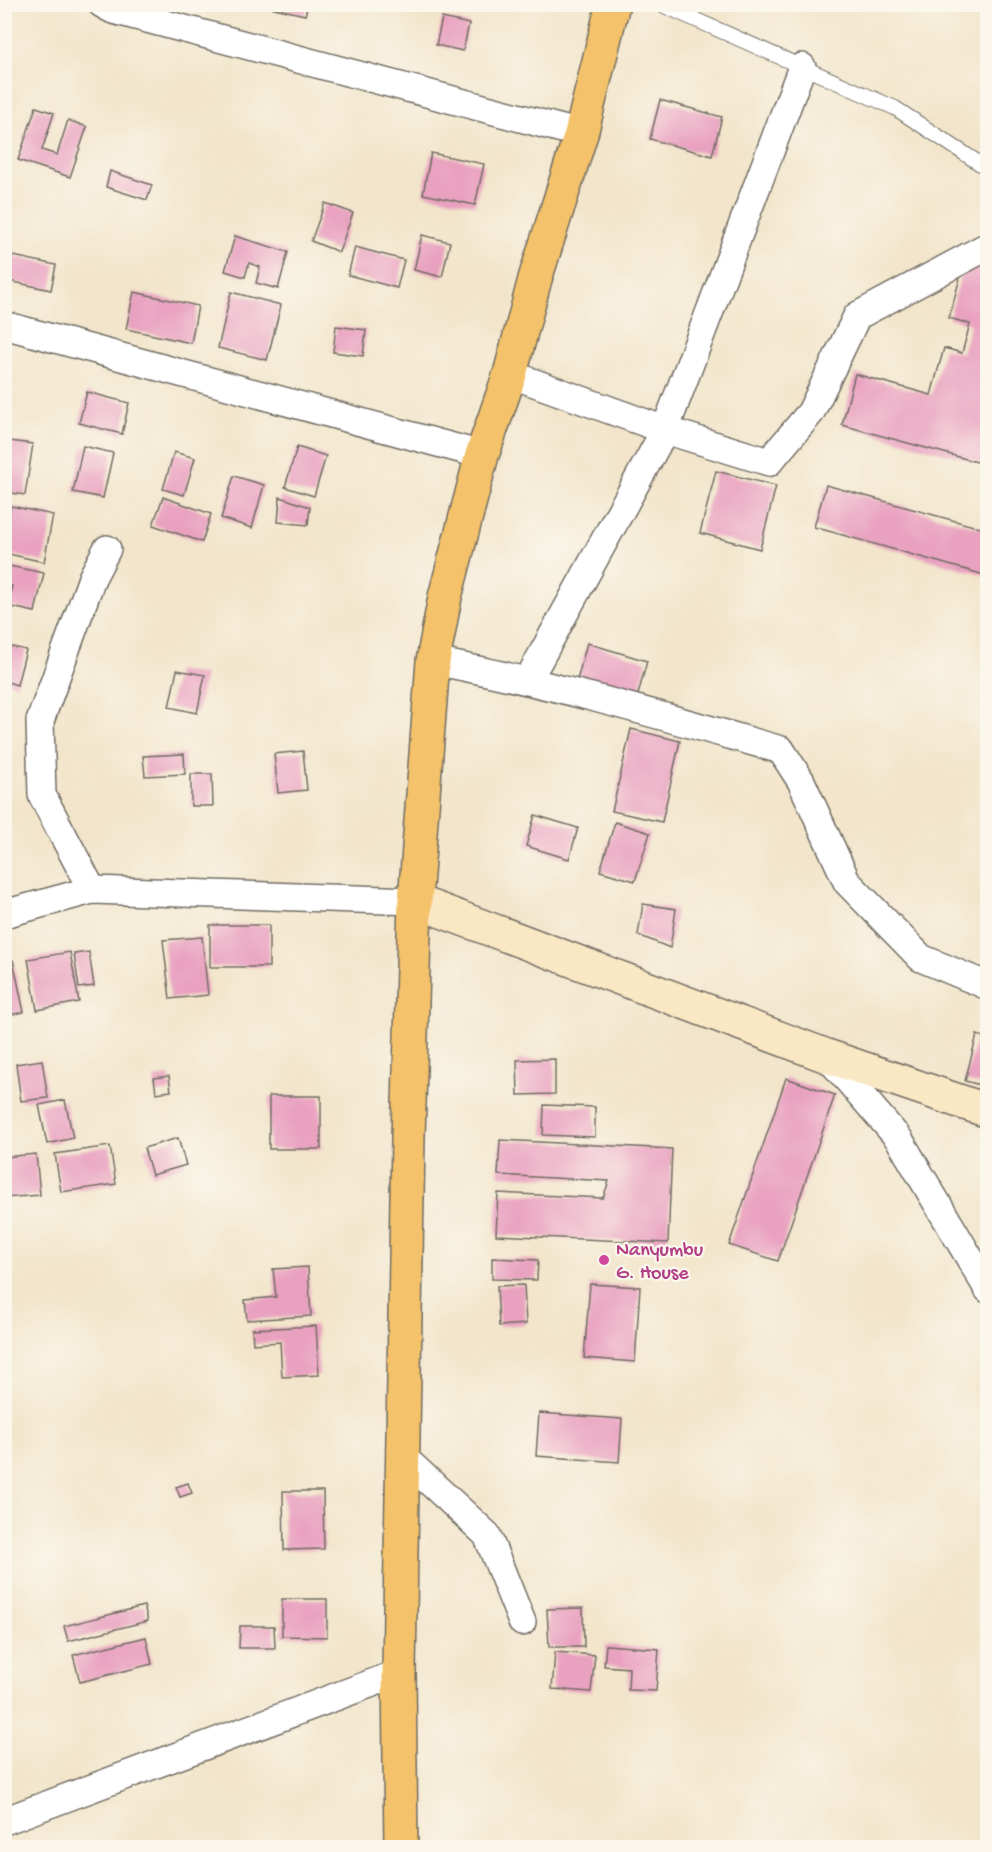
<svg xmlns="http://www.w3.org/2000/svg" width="992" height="1852" viewBox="0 0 992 1852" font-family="'Gochi Hand',sans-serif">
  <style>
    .building { fill: #e9a1c0 }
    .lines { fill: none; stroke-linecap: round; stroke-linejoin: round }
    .lane-casing { stroke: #716c63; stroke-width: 16 }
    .street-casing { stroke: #716c63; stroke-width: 30 }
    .secondary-casing { stroke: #716c63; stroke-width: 36 }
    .primary-casing { stroke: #716c63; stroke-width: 36 }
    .lane { stroke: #fff; stroke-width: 14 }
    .street { stroke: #fff; stroke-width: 27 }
    .secondary { stroke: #fae7c3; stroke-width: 33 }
    .primary { stroke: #f3c26a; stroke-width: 33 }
    .hotel-dot { fill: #d1479c; stroke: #fbf7ec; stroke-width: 2 }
    .labels { text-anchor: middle; stroke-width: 4.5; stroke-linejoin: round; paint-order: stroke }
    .hotel-label { font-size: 20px; fill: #b23c85; stroke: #fbf7ec; text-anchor: start }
  </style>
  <rect width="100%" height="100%" fill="#fbf7ec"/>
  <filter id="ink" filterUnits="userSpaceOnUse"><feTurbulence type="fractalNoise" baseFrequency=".0167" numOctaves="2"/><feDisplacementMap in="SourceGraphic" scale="12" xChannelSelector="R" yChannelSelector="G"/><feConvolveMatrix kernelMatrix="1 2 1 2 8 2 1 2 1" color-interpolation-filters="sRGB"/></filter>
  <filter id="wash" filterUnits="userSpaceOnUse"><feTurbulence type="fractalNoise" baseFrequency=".008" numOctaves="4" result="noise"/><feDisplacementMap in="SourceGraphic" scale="24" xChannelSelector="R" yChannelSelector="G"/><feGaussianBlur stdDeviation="1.35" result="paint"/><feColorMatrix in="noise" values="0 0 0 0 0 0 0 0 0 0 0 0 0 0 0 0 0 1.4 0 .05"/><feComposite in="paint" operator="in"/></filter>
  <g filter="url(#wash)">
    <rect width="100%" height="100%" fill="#f2e5cb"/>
    <g id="blocks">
      <!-- building -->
      <g class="building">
        <path d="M261,5h47l-3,10z"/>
        <path d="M442,18l27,6 -6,27 -27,-6z"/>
        <path d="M660,100l62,17 -10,39 -62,-17z"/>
        <path d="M36,107l18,6 -12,37 15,5 11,-35 19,7 -17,50 -52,-17z"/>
        <path d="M431,153l53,11 -9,41 -52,-11z"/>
        <path d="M110,171l42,14 -5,15 -41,-13z"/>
        <path d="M325,203l28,10 -14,39 -28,-11z"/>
        <path d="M422,235l28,7 -8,35 -28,-7z"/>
        <path d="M235,236l53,16 -10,37 -22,-6 4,-16 -11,-4 -4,14 -20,-6z"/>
        <path d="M969,245l19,4v216l-146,-40 13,-51 76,21 13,-47 18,5 8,-29 -21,-6z"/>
        <path d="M355,247l49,13 -7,28 -49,-13z"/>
        <path d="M4,254l52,11 -5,25 -47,-10z"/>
        <path d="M134,292l64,14 -7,37 -65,-14z"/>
        <path d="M231,292l50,13 -14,55 -49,-12z"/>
        <path d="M336,326l30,4 -3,26 -30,-4z"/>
        <path d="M87,392l42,11 -7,31 -43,-11z"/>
        <path d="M9,441l24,3 -8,51 -20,-3v-20z"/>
        <path d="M83,446l30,7 -10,45 -30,-6z"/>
        <path d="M297,447l29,9 -12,40 -29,-9z"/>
        <path d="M174,452l21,6 -11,37 -21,-6z"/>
        <path d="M716,471l60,15 -16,63 -60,-16z"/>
        <path d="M234,476l30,9 -12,43 -31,-10z"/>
        <path d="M826,485l162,45v46l-174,-49z"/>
        <path d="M163,497l48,17 -9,28 -49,-17z"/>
        <path d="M280,497l30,10 -2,18 -30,-3z"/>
        <path d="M11,506l42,9 -9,47 -40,-9v-17z"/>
        <path d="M4,565l40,8 -9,39 -28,-6 5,-20 -8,-2z"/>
        <path d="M587,643l60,18 -11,41 -60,-18z"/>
        <path d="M4,645l22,5 -9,35 -13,-4z"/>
        <path d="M177,670l28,5 -8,38 -28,-6z"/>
        <path d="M631,729l49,12 -18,81 -50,-11z"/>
        <path d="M303,751l4,39 -29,3 -4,-39z"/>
        <path d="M184,754l1,20 -40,2 -2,-20z"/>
        <path d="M191,774h21l1,32h-22z"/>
        <path d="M535,815l43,13 -9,31 -43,-13z"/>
        <path d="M615,822l35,11 -15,48 -35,-10z"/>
        <path d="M643,904l33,5 -6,39 -32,-13z"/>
        <rect x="210" y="925" width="59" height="42"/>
        <path d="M202,937l6,58 -38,4 -7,-59z"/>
        <path d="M70,952l9,50 -42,8 -9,-51z"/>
        <path d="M89,952l5,34 -15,2 -5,-34z"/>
        <path d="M13,960l11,52 -20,4v-54z"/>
        <path d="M977,1035l11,3v49l-23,-6z"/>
        <path d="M555,1059v35l-37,1 -1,-35z"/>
        <path d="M42,1060l6,38 -27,3 -5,-37z"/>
        <path d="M169,1076l2,15 -15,2 -2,-15z"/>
        <path d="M786,1078l49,17 -57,166 -49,-16z"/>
        <rect x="269" y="1096" width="52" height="53"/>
        <path d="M65,1100l8,38 -26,6 -8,-39z"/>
        <path d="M544,1105l51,2v30l-52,-2z"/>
        <path d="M178,1138l8,27 -34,10 -8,-27z"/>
        <path d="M500,1140l172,9 -4,94 -172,-8 2,-42 105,5 6,-17 -111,-6z"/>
        <path d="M110,1146l6,38 -55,8 -6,-38z"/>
        <path d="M36,1154l4,41 -36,3v-41z"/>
        <path d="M492,1258l46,2 -1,20 -45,-1z"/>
        <path d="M308,1267l3,49 -64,4 -2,-20 31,-3 -3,-28z"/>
        <path d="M590,1284l50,3 -5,75 -51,-4z"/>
        <path d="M524,1285l2,39 -27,2 -2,-40z"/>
        <path d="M316,1326l3,49 -37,2 -2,-35 -27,2 -1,-15z"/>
        <path d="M539,1413l83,6 -3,43 -83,-6z"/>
        <path d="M188,1483l4,10 -12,4 -4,-10z"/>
        <path d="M283,1491h40l1,58 -40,1z"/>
        <path d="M282,1599h45v38l-45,-1z"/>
        <path d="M144,1606l4,15 -80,20 -4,-15z"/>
        <path d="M583,1608l1,39h-35l-2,-38z"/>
        <path d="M240,1626h34l1,22h-36z"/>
        <path d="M146,1637l6,27 -72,18 -7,-27z"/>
        <path d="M606,1645l53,4 -3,42 -28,-1 1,-22 -25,-2z"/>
        <path d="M555,1652l40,3 -4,37 -39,-3z"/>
      </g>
    </g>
  </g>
  <g filter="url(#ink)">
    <use href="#blocks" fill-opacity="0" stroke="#716c63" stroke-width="1.5"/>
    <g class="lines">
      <defs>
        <path id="lane" d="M660,4l235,104 93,61"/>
        <g id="street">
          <path d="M102,4l11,6 468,124"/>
          <path d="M4,325l478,130"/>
          <path d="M510,374l155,56 104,32 42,-50 46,-96 131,-70"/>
          <path d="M433,661c118,22 233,56 348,89l20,31 46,101 74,76 67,28"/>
          <path d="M528,680l137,-250 137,-363"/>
          <path d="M92,890l-50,-95 -2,-74 52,-143 15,-29"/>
          <path d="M4,914l88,-24 323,11"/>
          <path d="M827,1056l72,83 89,150"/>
          <path d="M404,1458l83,77 35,87"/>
          <path d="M4,1821l395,-148"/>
        </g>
        <path id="secondary" d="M415,901l412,155 161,55"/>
        <path id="primary" d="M401,1848l-2,-175 9,-535 7,-237 18,-240 12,-64 37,-142 28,-81 25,-95 46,-145 32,-130"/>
      </defs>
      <!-- lane casing -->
      <use href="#lane" class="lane-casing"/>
      <!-- street casing -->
      <use href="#street" class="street-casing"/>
      <!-- secondary casing -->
      <use href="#secondary" class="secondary-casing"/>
      <!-- primary casing -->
      <use href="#primary" class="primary-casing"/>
      <!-- lane -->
      <use href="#lane" class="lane"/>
      <!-- street -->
      <use href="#street" class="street"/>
      <!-- secondary -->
      <use href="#secondary" class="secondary"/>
      <!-- primary -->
      <use href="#primary" class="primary"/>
    </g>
  </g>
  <!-- markers -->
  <circle class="hotel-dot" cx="604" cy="1260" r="6"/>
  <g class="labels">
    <!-- hotel labels -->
    <g class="hotel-label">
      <text x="616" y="1255">Nanyumbu<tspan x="616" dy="23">G. House</tspan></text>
    </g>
  </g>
  <!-- margin -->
  <rect width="992" height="1852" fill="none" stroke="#fbf7ec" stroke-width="24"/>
</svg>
